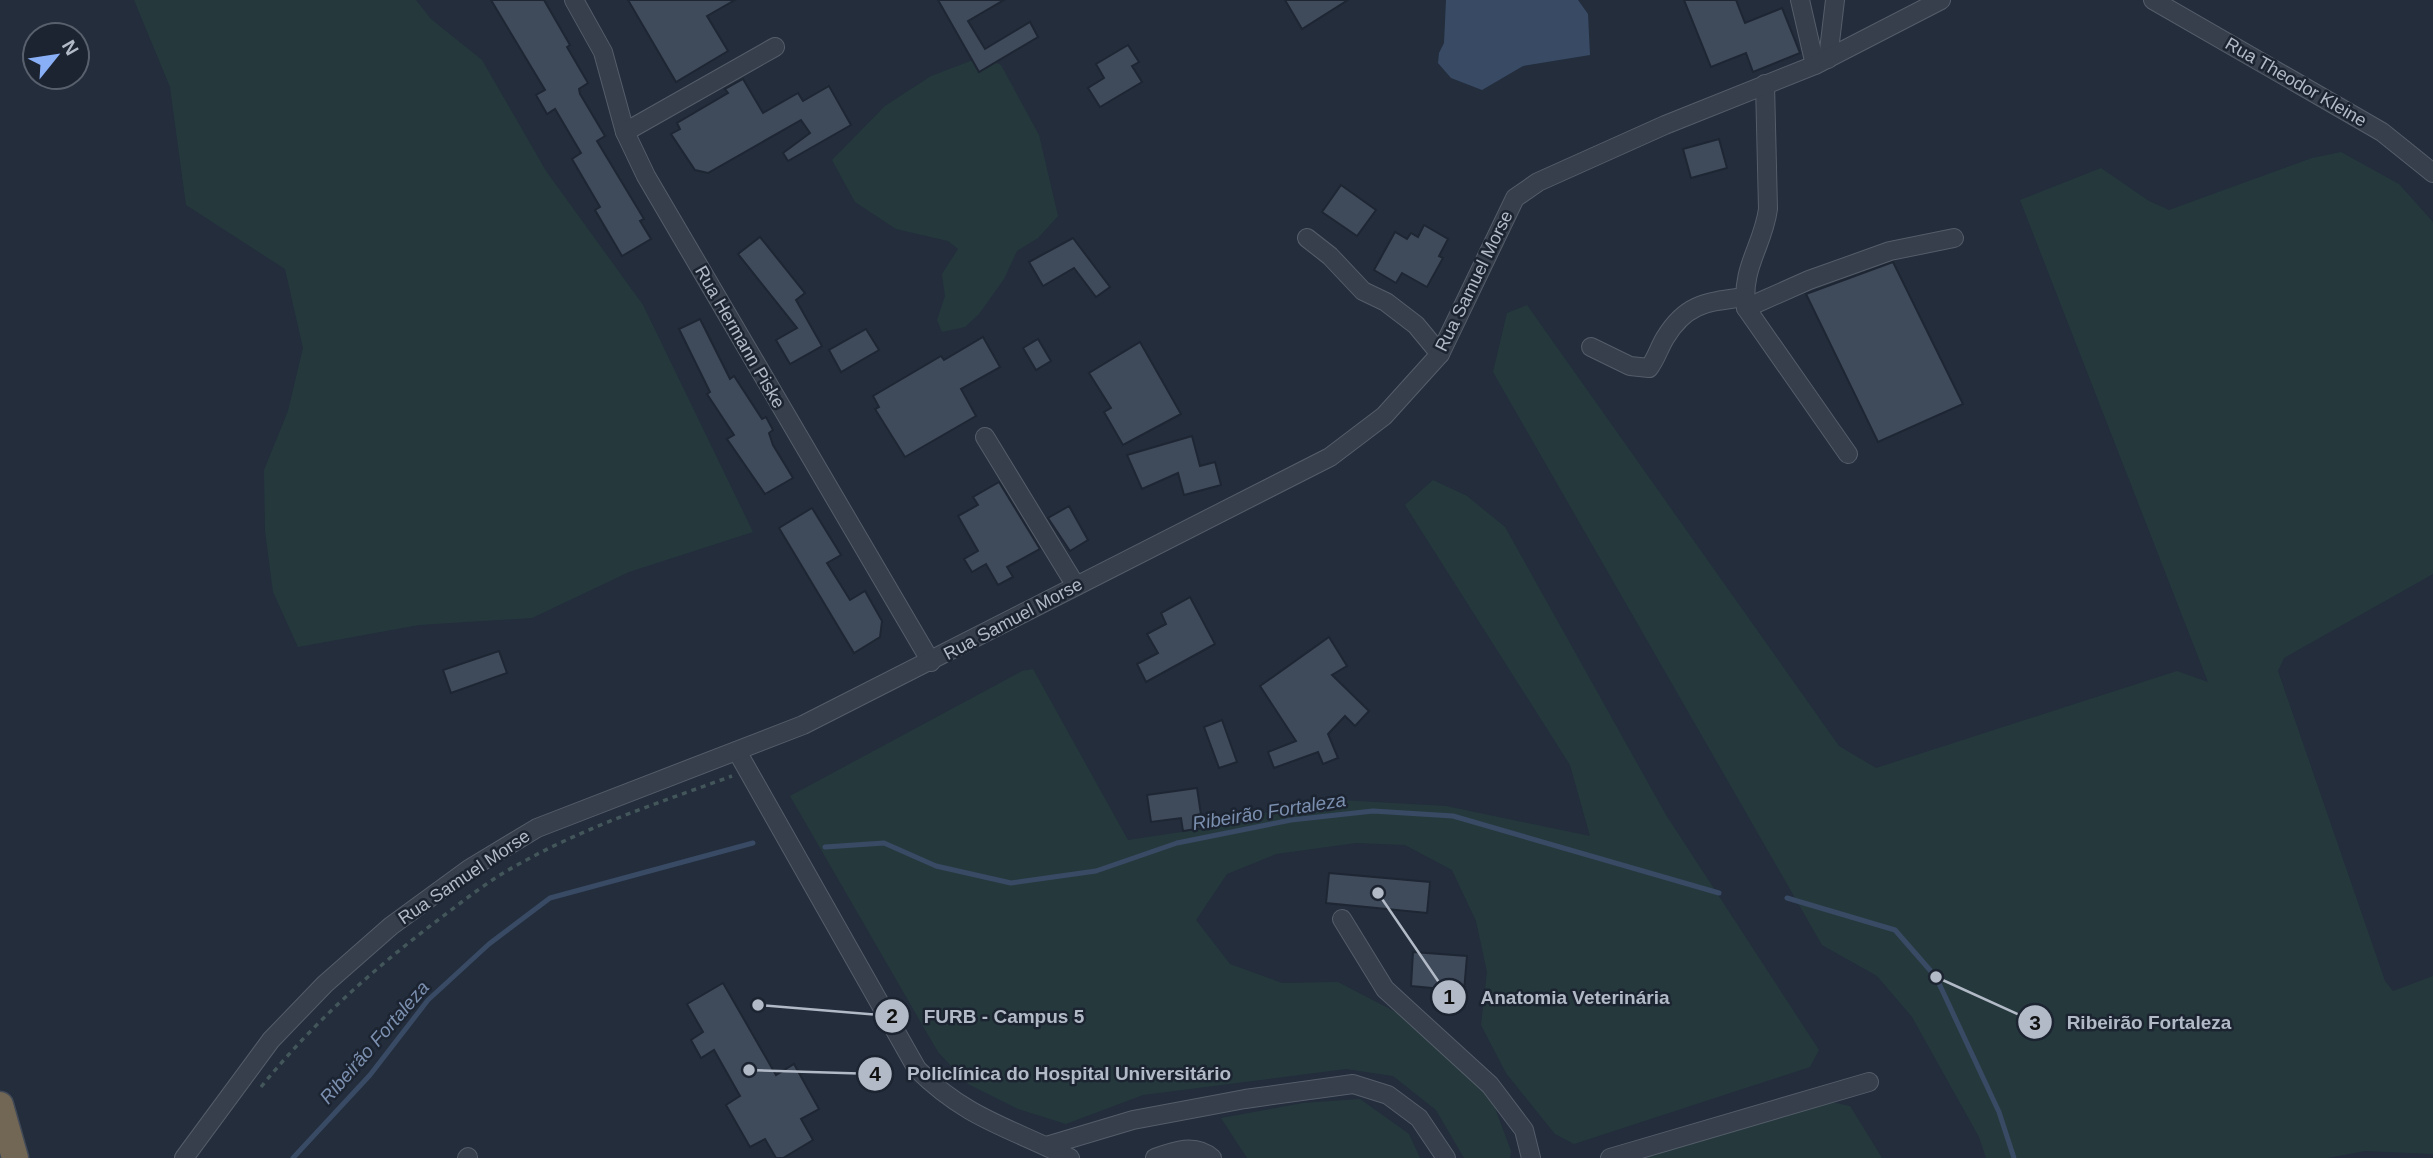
<svg xmlns="http://www.w3.org/2000/svg" width="2433" height="1158" viewBox="0 0 2433 1158" font-family="Helvetica,sans-serif">
  <style>
    .green { fill: #25393d }
    .water { fill: #394a65 }
    .lines { fill: none; stroke-linecap: round; stroke-linejoin: round }
    .stream { stroke: #394a65; stroke-width: 5 }
    .building { fill: #3f4b5b; stroke: #1e2633; stroke-width: 2 }
    .minor-casing { stroke: #555d6a; stroke-width: 20 }
    .highway-casing { stroke: #424a57; stroke-width: 29 }
    .path { stroke: #43565a; stroke-width: 3.5; stroke-dasharray: 5 5; stroke-linecap: butt }
    .minor { stroke: #373f4c; stroke-width: 18 }
    .highway { stroke: #726754; stroke-width: 26 }
    .labels { text-anchor: middle; stroke-width: 5; stroke-linejoin: round; paint-order: stroke }
    .street-label { font-size: 18px; fill: #b2bac7; stroke: #1c2431 }
    .water-label { font-size: 19px; font-style: italic; fill: #7b8faf; stroke: #1c2431 }
    .leader { fill: none; stroke: #b2bac7; stroke-width: 2.5 }
    .callout-dot { fill: #b2bac7; stroke: #1c2431; stroke-width: 2.5 }
    .mark-label { font-size: 21px; text-anchor: middle; font-weight: bold; fill: #111 }
    .callout-label { font-size: 19px; text-anchor: middle; font-weight: bold; fill: #b2bac7; stroke: #1c2431; stroke-width: 5; stroke-linejoin: round; paint-order: stroke }
  </style>
  <rect width="100%" height="100%" fill="#232d3c"/>
  <!-- green -->
  <g class="green">
    <path d="M134,0h282l15,19 51,41 64,111 97,134 110,227 -124,40 -97,46 -113,7 -121,22 -25,-55 -8,-61 -1,-61 24,-59 15,-63 -18,-79 -99,-64 -16,-118z"/>
    <path d="M981,57l20,8 38,70 19,81 -20,22 -21,13 -13,28 -25,35 -14,13 -23,5 -5,-12 8,-24 -3,-22 16,-25 -10,-8 -52,-12 -41,-27 -23,-42 53,-54 46,-30z"/>
    <path d="M2341,152l58,32 34,38v352l-149,84 -6,13 107,310 8,10 40,-15v178l-68,-3 -37,7h-342l-7,-21 -67,-120 -35,-41 -55,-31 -329,-573 14,-59 20,-8 312,441 37,22 301,-97 31,11 -188,-482 81,-32 48,33 20,9 143,-52z"/>
    <path d="M1433,480l34,16 38,31 161,288 153,235 -9,17 -236,77 -19,-10 -49,-61 -25,-48 6,-53 -11,-51 -24,-51 -47,-25 -49,-2 -80,11 -49,20 -31,46 34,44 52,19 56,-1 73,38 81,80 19,51 -1,7h-46l-28,-48 -43,-34 -47,-7 -203,26 -77,29 -48,-15 -50,-25 -30,-32 -148,-256 232,-125 11,-2 95,171 60,-9 134,-32 124,7 144,30 -20,-71 -165,-260z"/>
    <path d="M1360,1099l49,35 11,24h-173l-26,-40 82,-15z"/>
    <path d="M1817,1099l33,7 32,52h-237z"/>
  </g>
  <!-- water -->
  <path class="water" d="M1446,0h132l10,14 2,41 -67,11 -41,24 -31,-12 -13,-15 1,-10 5,-10z"/>
  <g class="lines">
    <!-- stream -->
    <g class="stream">
      <path d="M825,847l59,-4 52,23 75,17 85,-12 81,-28 114,-23 82,-9 80,5 266,77"/>
      <path d="M1787,898l108,32 41,47 63,135 15,46"/>
      <path d="M293,1158l77,-83 58,-75 61,-56 61,-46 203,-55"/>
    </g>
  </g>
  <!-- building -->
  <g class="building">
    <path d="M491,0h53l26,45 -3,2 21,36 -9,6 1,5 25,42 -8,5 47,78 -4,2 11,18 -29,17 -27,-46 5,-3 -28,-48 9,-6 -26,-44 -8,5 -11,-19 9,-5z"/>
    <path d="M628,0h107l-28,16 21,35 -52,31z"/>
    <path d="M938,0h66l-36,21 17,28 45,-27 8,15 -59,35z"/>
    <path d="M1285,0h63l-46,29z"/>
    <path d="M1684,0h52l9,23 37,-15 18,45 -47,19 -7,-19 -35,14z"/>
    <path d="M1128,45l11,17 -7,4 10,16 -42,25 -12,-19 16,-10 -8,-14z"/>
    <path d="M743,79l20,34 35,-20 5,8 26,-15 22,39 -63,36 -5,-8 27,-20 -9,-13 -93,53 -13,-3 -24,-36 9,-5 -3,-6 51,-30 -3,-4z"/>
    <path d="M1719,139l8,29 -36,10 -8,-29z"/>
    <path d="M1341,185l35,25 -19,26 -35,-24z"/>
    <path d="M1424,225l24,14 -9,17 4,2 -16,29 -25,-14 -6,10 -22,-13 21,-38 12,7 4,-6 7,4z"/>
    <path d="M760,237l45,56 -9,7 26,46 -32,18 -14,-24 21,-12 -59,-74z"/>
    <path d="M1073,238l37,49 -14,10 -22,-29 -31,18 -14,-24z"/>
    <path d="M1893,262l70,142 -85,38 -72,-148z"/>
    <path d="M700,319l30,60 4,-3 28,43 4,-2 7,13 -4,3 4,12 20,33 -28,16 -38,-55 7,-4 -27,-41 3,-2 -31,-63z"/>
    <path d="M866,329l13,21 -38,22 -12,-22z"/>
    <path d="M983,337l17,30 -39,22 15,27 -71,41 -30,-48 4,-2 -6,-11 68,-40 3,4z"/>
    <path d="M1038,339l13,22 -15,9 -13,-22z"/>
    <path d="M1140,342l41,72 -58,31 -19,-33 7,-4 -22,-35z"/>
    <path d="M1192,436l8,30 15,-4 6,23 -37,10 -6,-22 -36,16 -15,-34z"/>
    <path d="M999,482l41,67 -33,18 6,10 -15,8 -12,-21 -14,8 -8,-13 14,-8 -20,-35 20,-11 -5,-8z"/>
    <path d="M1069,506l19,34 -18,11 -22,-33z"/>
    <path d="M812,508l29,47 -14,8 23,37 15,-9 17,30 -2,16 -26,16 -75,-125z"/>
    <path d="M1190,597l25,47 -69,38 -9,-18 21,-11 -11,-19 19,-10 -5,-11z"/>
    <path d="M1329,637l18,29 -15,9 37,36 -14,15 -10,-10 -17,18 10,24 -15,6 -5,-12 -44,16 -6,-16 28,-11 -36,-55z"/>
    <path d="M499,651l8,22 -56,20 -8,-23z"/>
    <path d="M1222,720l15,42 -18,6 -15,-41z"/>
    <path d="M1197,788l6,40 -20,3 -2,-13 -30,4 -4,-27z"/>
    <path d="M1329,873l101,9 -3,31 -101,-10z"/>
    <path d="M1413,952l54,4 -3,35 -53,-5z"/>
    <path d="M723,983l53,92 18,-11 25,45 -18,10 12,21 -30,18h-7l-11,-19 -15,8 -24,-42 14,-9 -26,-46 -13,8 -10,-18 12,-8 -16,-28z"/>
  </g>
  <g class="lines">
    <defs>
      <g id="minor">
        <path d="M574,0l29,52 22,80 21,44 285,486"/>
        <path d="M1800,0l15,65"/>
        <path d="M2153,0l229,132 51,41"/>
        <path d="M1828,59l7,-59"/>
        <path d="M1765,84l3,125c-5,37 -27,58 -22,99l102,146"/>
        <path d="M625,132l150,-85"/>
        <path d="M1307,238l23,18 33,35 23,11 30,23 24,29"/>
        <path d="M1746,308l63,-28 81,-29 64,-13"/>
        <path d="M1591,347l39,19 19,2c7,-9 10,-20 16,-30 21,-35 42,-36 80,-41"/>
        <path d="M985,437l91,149"/>
        <path d="M738,753l179,316c50,50 92,58 153,89"/>
        <path d="M1342,919l43,70 105,96 34,45 7,28"/>
        <path d="M1046,1146l87,-26 112,-21 108,-15 35,11 31,23 27,40"/>
        <path d="M184,1158l87,-118 54,-56 66,-58 78,-57 68,-41 266,-103 527,-268 54,-41 56,-62 75,-156 23,-16 127,-57 150,-60 126,-65"/>
        <path d="M467,1158l1,-1"/>
        <path d="M1155,1158c19,-7 40,-15 57,0"/>
        <path d="M1610,1158l259,-76"/>
      </g>
      <path id="highway" d="M0,1105l15,53"/>
    </defs>
    <!-- minor casing -->
    <use href="#minor" class="minor-casing"/>
    <!-- highway casing -->
    <use href="#highway" class="highway-casing"/>
    <!-- path -->
    <path class="path" d="M261,1087c51,-63 109,-115 173,-164 28,-21 56,-44 87,-60 66,-37 140,-61 211,-87"/>
    <!-- minor -->
    <use href="#minor" class="minor"/>
    <!-- highway -->
    <use href="#highway" class="highway"/>
  </g>
  <g class="labels">
    <!-- street labels -->
    <g class="street-label">
      <text transform="translate(2296 82) rotate(30)" y="6">Rua Theodor Kleine</text>
      <text transform="translate(1474 281) rotate(-64)" y="6">Rua Samuel Morse</text>
      <text transform="translate(740 337) rotate(60)" y="6">Rua Hermann Piske</text>
      <text transform="translate(1013 619) rotate(-28)" y="6">Rua Samuel Morse</text>
      <text transform="translate(464 877) rotate(-34)" y="6">Rua Samuel Morse</text>
    </g>
    <!-- water labels -->
    <g class="water-label">
      <text transform="translate(1269 811) rotate(-9)" y="7">Ribeirão Fortaleza</text>
      <text transform="translate(374 1042) rotate(-49)" y="7">Ribeirão Fortaleza</text>
    </g>
  </g>
  <!-- callouts -->
  <path class="leader" d="M1378 893L1449 997M758 1005L892 1016M1936 977L2035 1022M749 1070L875 1074"/>
  <g class="callout-dot">
    <circle cx="1378" cy="893" r="7"/>
    <circle cx="758" cy="1005" r="7"/>
    <circle cx="1936" cy="977" r="7"/>
    <circle cx="749" cy="1070" r="7"/>
    <circle cx="1449" cy="997" r="18"/>
    <circle cx="892" cy="1016" r="18"/>
    <circle cx="2035" cy="1022" r="18"/>
    <circle cx="875" cy="1074" r="18"/>
  </g>
  <g class="mark-label">
    <text x="1449" y="1004">1</text>
    <text x="892" y="1023">2</text>
    <text x="2035" y="1030">3</text>
    <text x="875" y="1081">4</text>
  </g>
  <g class="callout-label">
    <text x="1575" y="1004">Anatomia Veterinária</text>
    <text x="1004" y="1023">FURB - Campus 5</text>
    <text x="2149" y="1029">Ribeirão Fortaleza</text>
    <text x="1069" y="1080">Policlínica do Hospital Universitário</text>
  </g>
  <!-- north arrow -->
  <g transform="translate(56 56) rotate(60)"><circle r="33" fill="#1c2431" stroke="#58606d" stroke-width="2"/>
  <path d="M0-5L12 26L0 18L-12 26Z" fill="#89aff6"/>
  <text y="-10" font-size="19" font-weight="bold" text-anchor="middle" fill="#b2bac7">N</text>
  </g>
</svg>
